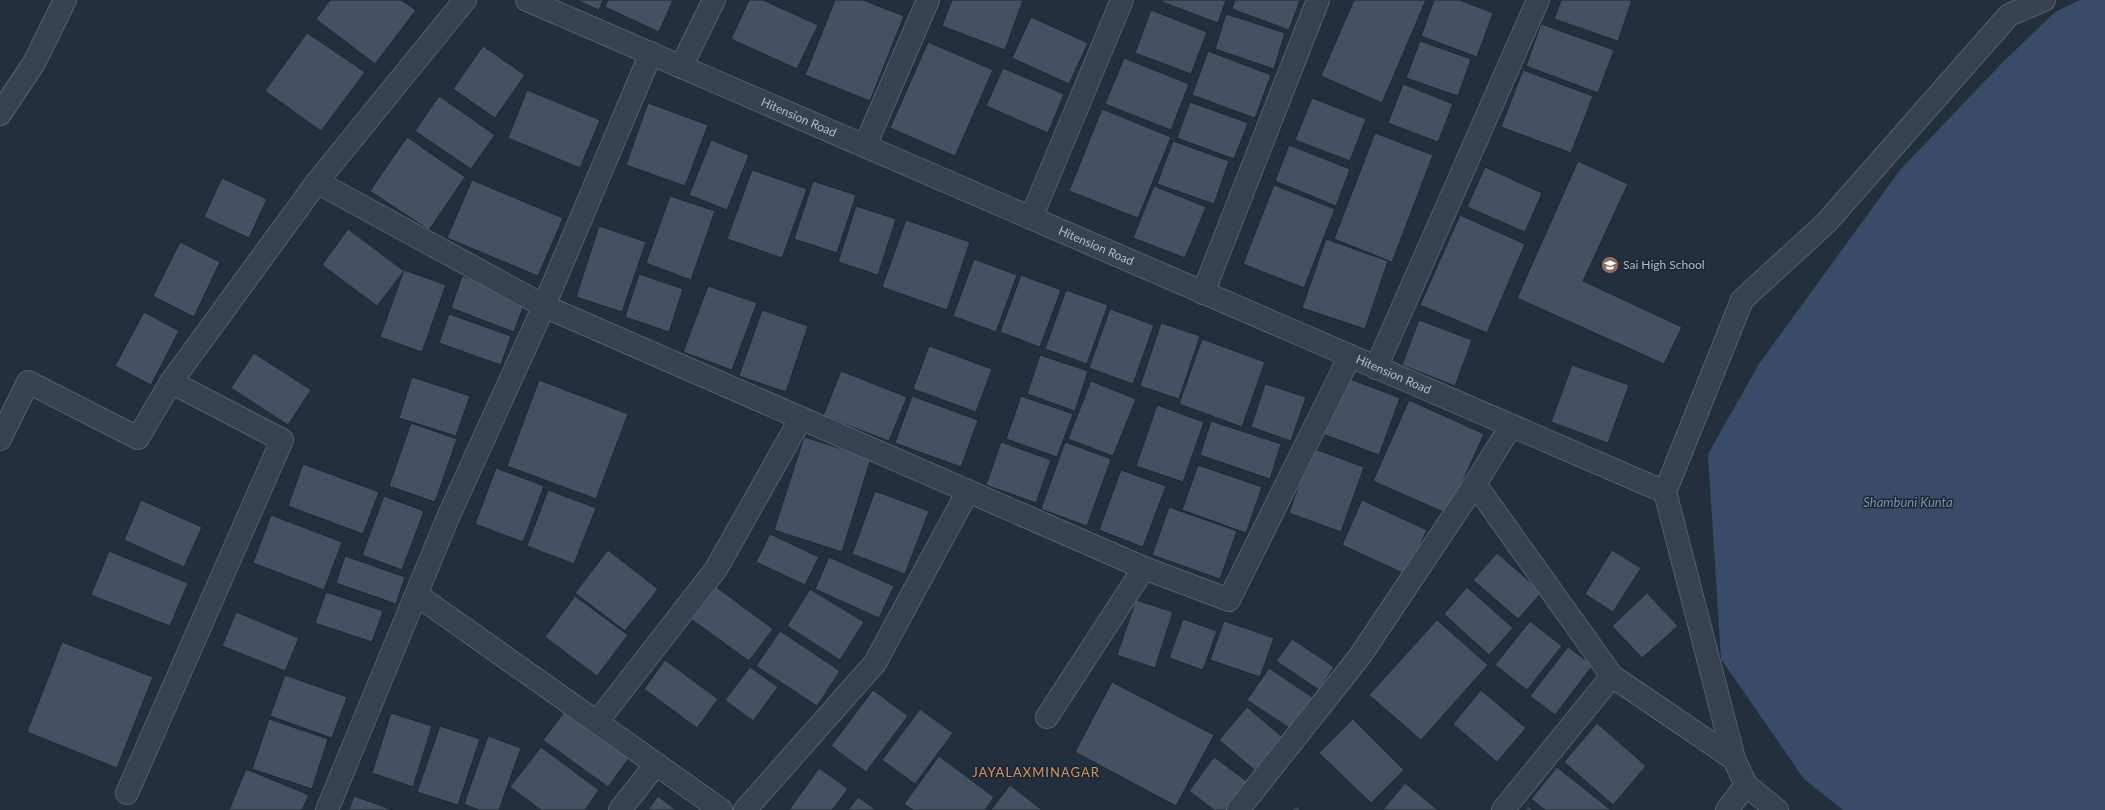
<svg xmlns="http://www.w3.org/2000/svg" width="2105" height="810" viewBox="0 0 2105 810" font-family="Lato,sans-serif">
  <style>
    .water { fill: #394c67 }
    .building { fill: #455162; stroke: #1f2835 }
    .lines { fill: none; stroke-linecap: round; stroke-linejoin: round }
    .street-casing { stroke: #565f6c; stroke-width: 24 }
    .street { stroke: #38414e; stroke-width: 22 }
    .labels { text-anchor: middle; stroke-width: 3; stroke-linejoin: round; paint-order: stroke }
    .street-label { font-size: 12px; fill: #b4bcc9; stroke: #1d2633 }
    .poi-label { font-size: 12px; fill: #b4bcc9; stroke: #1d2633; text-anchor: start }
    .water-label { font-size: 13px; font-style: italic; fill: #7c92b1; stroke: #1d2633 }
    .neighbourhood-label { font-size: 13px; letter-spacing: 1px; fill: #d59563; stroke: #1d2633 }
  </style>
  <rect width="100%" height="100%" fill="#242f3e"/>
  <!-- water -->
  <path class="water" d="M2080,0h25v810h-262l-39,-31 -83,-120 -13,-205 51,-90 141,-194 104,-109 51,-49z"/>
  <!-- building -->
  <g class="building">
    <path d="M330,0h71l15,10 -41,54 -59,-45z"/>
    <path d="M576,0h27l-4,10z"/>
    <path d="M608,0h65l-14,32 -54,-25z"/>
    <path d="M749,0h14l55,25 -21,44 -66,-30z"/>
    <path d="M835,0h28l41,16 -34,85 -65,-26z"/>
    <path d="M952,0h71l-18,50 -63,-24z"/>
    <path d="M1163,0h63l-8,23 -56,-21z"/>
    <path d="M1235,0h65l-11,30 -57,-21z"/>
    <path d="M1354,0h72l-44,103 -61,-27z"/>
    <path d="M1434,0h26l33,13 -16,44 -56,-21z"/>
    <path d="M1561,0h71l-14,41 -64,-22z"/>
    <path d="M1151,10l56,22 -16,42 -56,-21z"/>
    <path d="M1226,14l59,19 -11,36 -59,-20z"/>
    <path d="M1031,17l57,26 -19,41 -57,-26z"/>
    <path d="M1541,24l73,26 -16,43 -72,-27z"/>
    <path d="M307,33l58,39 -44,59 -56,-40z"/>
    <path d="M1420,41l51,18 -13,37 -52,-18z"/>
    <path d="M928,42l65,28 -38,86 -65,-28z"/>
    <path d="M483,46l42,29 -30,43 -42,-29z"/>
    <path d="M1208,51l63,24 -16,43 -63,-23z"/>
    <path d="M1124,58l65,26 -18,46 -66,-26z"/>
    <path d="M1003,68l61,26 -16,39 -62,-27z"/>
    <path d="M1523,70l70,26 -22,57 -70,-26z"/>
    <path d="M1403,84l50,20 -15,38 -50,-19z"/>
    <path d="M527,90l73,30 -20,48 -72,-30z"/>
    <path d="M439,96l56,39 -24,34 -56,-38z"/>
    <path d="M1312,98l54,21 -16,42 -55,-21z"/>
    <path d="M1190,102l58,21 -14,36 -57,-21z"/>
    <path d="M648,103l60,22 -23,61 -59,-21z"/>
    <path d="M1102,109l69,28 -33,81 -69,-27z"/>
    <path d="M1375,133l58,22 -41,107 -58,-23z"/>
    <path d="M407,137l58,40 -36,53 -59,-39z"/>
    <path d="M711,140l38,15 -22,55 -38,-15z"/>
    <path d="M1173,141l56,20 -15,43 -57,-20z"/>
    <path d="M1289,145l61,24 -14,37 -61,-25z"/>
    <path d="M1578,161l50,23 -45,97 99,46 -18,37 -147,-66z"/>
    <path d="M1485,167l57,26 -17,39 -58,-25z"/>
    <path d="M752,170l55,19 -25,69 -55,-19z"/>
    <path d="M222,178l45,21 -18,39 -45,-21z"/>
    <path d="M472,180l91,38 -25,58 -91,-38z"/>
    <path d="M813,181l43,14 -19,58 -43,-14z"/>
    <path d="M1274,185l61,24 -31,79 -61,-24z"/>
    <path d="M1154,186l52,21 -21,51 -52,-20z"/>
    <path d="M670,196l45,15 -24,69 -45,-17z"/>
    <path d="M856,206l40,13 -18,56 -40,-13z"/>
    <path d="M1460,215l65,29 -38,89 -67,-28z"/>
    <path d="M906,220l64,22 -23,68 -65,-23z"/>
    <path d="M599,226l47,16 -24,70 -46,-15z"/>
    <path d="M348,229l56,42 -27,35 -55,-41z"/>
    <path d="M1326,239l62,22 -23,68 -63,-21z"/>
    <path d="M180,242l40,20 -26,55 -41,-21z"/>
    <path d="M974,259l43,16 -21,57 -43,-16z"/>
    <path d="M404,270l42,15 -24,67 -42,-15z"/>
    <path d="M639,274l44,15 -14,43 -44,-15z"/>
    <path d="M1021,275l40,15 -21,57 -40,-15z"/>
    <path d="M462,276l64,23 -12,33 -63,-24z"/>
    <path d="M708,286l49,17 -25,67 -49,-18z"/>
    <path d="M1066,290l42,15 -21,59 -42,-15z"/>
    <path d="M1110,309l44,16 -21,59 -44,-16z"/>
    <path d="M762,310l46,16 -22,66 -47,-16z"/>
    <path d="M144,312l35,19 -28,54 -36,-19z"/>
    <path d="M449,314l62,22 -10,29 -62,-22z"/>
    <path d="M1419,320l53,20 -17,46 -53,-21z"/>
    <path d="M1161,323l39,13 -21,63 -39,-13z"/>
    <path d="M1202,339l63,23 -23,65 -63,-23z"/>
    <path d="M929,346l63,23 -16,43 -63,-23z"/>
    <path d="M254,353l57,37 -23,35 -57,-37z"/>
    <path d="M1040,355l48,16 -13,40 -48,-17z"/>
    <path d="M1572,365l57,20 -21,58 -57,-21z"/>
    <path d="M841,371l66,26 -18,44 -66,-25z"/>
    <path d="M412,377l58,19 -14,40 -57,-18z"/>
    <path d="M1345,377l55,21 -21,57 -56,-21z"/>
    <path d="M539,380l89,34 -32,85 -89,-33z"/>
    <path d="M1091,381l45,18 -23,57 -45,-17z"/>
    <path d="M1265,384l41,13 -15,44 -40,-14z"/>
    <path d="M912,396l66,24 -17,47 -66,-24z"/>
    <path d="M1021,396l52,18 -16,43 -51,-18z"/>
    <path d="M1409,400l75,34 -36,80 -75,-33z"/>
    <path d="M1157,405l47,17 -21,60 -47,-16z"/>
    <path d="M1211,421l70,23 -11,35 -70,-24z"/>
    <path d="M411,423l46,16 -22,63 -46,-16z"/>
    <path d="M804,437l67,21 -29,94 -68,-22z"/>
    <path d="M1001,442l50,18 -15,43 -50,-18z"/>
    <path d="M1065,442l46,17 -24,67 -46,-17z"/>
    <path d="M1312,448l52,19 -23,65 -52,-19z"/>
    <path d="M303,464l76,28 -16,42 -75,-28z"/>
    <path d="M1198,465l64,22 -16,46 -64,-23z"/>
    <path d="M496,468l48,18 -21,56 -48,-18z"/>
    <path d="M1121,470l45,16 -23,61 -44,-17z"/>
    <path d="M548,490l48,18 -22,56 -47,-18z"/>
    <path d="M875,491l54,20 -24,63 -53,-20z"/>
    <path d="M384,496l40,15 -22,59 -40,-15z"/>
    <path d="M141,500l61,27 -18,40 -60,-27z"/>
    <path d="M1362,500l65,30 -20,45 -65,-30z"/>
    <path d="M1169,507l68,24 -17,48 -68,-24z"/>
    <path d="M271,515l71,27 -18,48 -71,-27z"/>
    <path d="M770,534l49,23 -14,28 -49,-23z"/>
    <path d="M608,550l50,39 -33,42 -50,-38z"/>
    <path d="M1612,550l29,18 -28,44 -28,-18z"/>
    <path d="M109,551l79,32 -18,43 -79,-31z"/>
    <path d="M1497,553l45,39 -24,27 -45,-39z"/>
    <path d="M345,556l60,21 -9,27 -60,-21z"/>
    <path d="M829,557l65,29 -15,32 -64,-29z"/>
    <path d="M715,586l58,43 -24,32 -58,-42z"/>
    <path d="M1467,587l46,41 -24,27 -45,-41z"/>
    <path d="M810,589l54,33 -24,38 -53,-34z"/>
    <path d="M326,592l57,19 -11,31 -57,-19z"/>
    <path d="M1647,593l31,33 -36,32 -30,-32z"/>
    <path d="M575,596l53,39 -31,41 -52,-39z"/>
    <path d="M1136,600l37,12 -18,56 -38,-13z"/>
    <path d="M236,612l63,26 -14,33 -63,-25z"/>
    <path d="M1183,619l34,12 -14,39 -34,-12z"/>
    <path d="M1437,620l51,45 -67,75 -52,-45z"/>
    <path d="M1224,621l50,17 -14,39 -50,-17z"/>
    <path d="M1530,621l32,25 -35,44 -32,-25z"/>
    <path d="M780,631l60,40 -23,35 -61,-40z"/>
    <path d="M1292,639l42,28 -15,23 -43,-29z"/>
    <path d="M62,642l91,35 -36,91 -90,-36z"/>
    <path d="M1568,647l25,18 -38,50 -25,-19z"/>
    <path d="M665,660l53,39 -21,29 -53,-39z"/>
    <path d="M750,667l28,20 -25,34 -28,-21z"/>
    <path d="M1269,668l46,31 -21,32 -47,-31z"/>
    <path d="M285,675l62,22 -15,41 -62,-22z"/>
    <path d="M1112,682l102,53 -38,71 -101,-54z"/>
    <path d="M873,690l35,26 -42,56 -35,-26z"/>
    <path d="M1481,690l45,38 -29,34 -44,-38z"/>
    <path d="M568,707l64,47 -24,33 -65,-47z"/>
    <path d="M1247,707l39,33 -28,33 -39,-33z"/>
    <path d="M920,709l33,24 -38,51 -33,-24z"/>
    <path d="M391,713l41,13 -19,61 -41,-14z"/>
    <path d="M269,719l59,20 -16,50 -60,-20z"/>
    <path d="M1353,719l51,51 -33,33 -52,-50z"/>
    <path d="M1597,723l49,43 -33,39 -49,-43z"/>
    <path d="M440,726l40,13 -22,66 -41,-13z"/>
    <path d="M488,736l33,12 -22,62h-20l-15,-6z"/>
    <path d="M541,747l58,43 -14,20h-44l-31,-23z"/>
    <path d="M939,756l55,41 -9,13h-72l-9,-6z"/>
    <path d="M1214,757l34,25 -21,28h-13l-25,-19z"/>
    <path d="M1557,767l54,43h-66l-14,-11z"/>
    <path d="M819,768l29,21 -16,21h-43z"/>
    <path d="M246,769l63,26 -7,15h-73z"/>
    <path d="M1405,783l33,27h-55z"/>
    <path d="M1010,785l32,25h-51z"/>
    <path d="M354,796l39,14h-44z"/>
    <path d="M658,796l18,14h-28z"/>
    <path d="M858,797l18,13h-28z"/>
    <path d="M1296,806l5,4h-9z"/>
    <path d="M1528,806l5,4h-8z"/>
  </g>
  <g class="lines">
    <defs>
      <g id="street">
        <path id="s1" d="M527,0l1138,492"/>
        <path d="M681,67l33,-67"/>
        <path d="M0,114l34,-51 31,-63"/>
        <path d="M865,146l63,-146"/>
        <path d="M317,182l227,124 600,262 85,32 121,-244"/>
        <path d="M1031,218l91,-218"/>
        <path d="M1203,293l115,-293"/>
        <path d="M1376,368l162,-368"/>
        <path d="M0,439l28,-57 110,56 33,-56"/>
        <path d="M1475,484l137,192 122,83"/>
        <path d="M417,595l304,215"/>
        <path d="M1047,717l97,-149"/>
        <path d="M597,722l119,-153 85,-151"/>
        <path d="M127,793l155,-353 -111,-58 146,-200 148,-182"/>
        <path d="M327,810l122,-295 95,-209 107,-253"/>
        <path d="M620,810l36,-46"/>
        <path d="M745,810l130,-147 93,-172"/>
        <path d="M1238,810l122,-154 115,-172 36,-58"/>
        <path d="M1503,810l109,-134"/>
        <path d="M1727,810l19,-25"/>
        <path d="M1777,810l-31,-25 -12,-26 -69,-267 77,-192 84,-77 183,-208 35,-15"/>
      </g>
    </defs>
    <!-- street casing -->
    <use href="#street" class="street-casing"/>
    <!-- street -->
    <use href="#street" class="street"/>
  </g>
  <!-- icons -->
  <defs>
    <symbol id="school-disc" viewBox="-11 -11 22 22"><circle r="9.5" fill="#8d6e63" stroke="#1d2633"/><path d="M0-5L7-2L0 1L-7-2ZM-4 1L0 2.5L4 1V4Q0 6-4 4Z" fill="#fff"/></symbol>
  </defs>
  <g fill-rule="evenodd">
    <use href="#school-disc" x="1600" y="255" width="20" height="20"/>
  </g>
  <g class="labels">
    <!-- street labels -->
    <g class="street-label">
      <text dy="4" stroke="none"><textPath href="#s1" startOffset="296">Hitension Road</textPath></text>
      <text dy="4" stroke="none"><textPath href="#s1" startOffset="620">Hitension Road</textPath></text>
      <text dy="4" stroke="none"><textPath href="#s1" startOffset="944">Hitension Road</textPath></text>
    </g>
    <!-- poi labels -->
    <g class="poi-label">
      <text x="1623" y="269">Sai High School</text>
    </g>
    <!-- water labels -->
    <g class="water-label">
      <text x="1908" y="507">Shambuni Kunta</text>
    </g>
    <!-- neighbourhood labels -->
    <g class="neighbourhood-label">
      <text x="1036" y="777">JAYALAXMINAGAR</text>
    </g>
  </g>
</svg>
